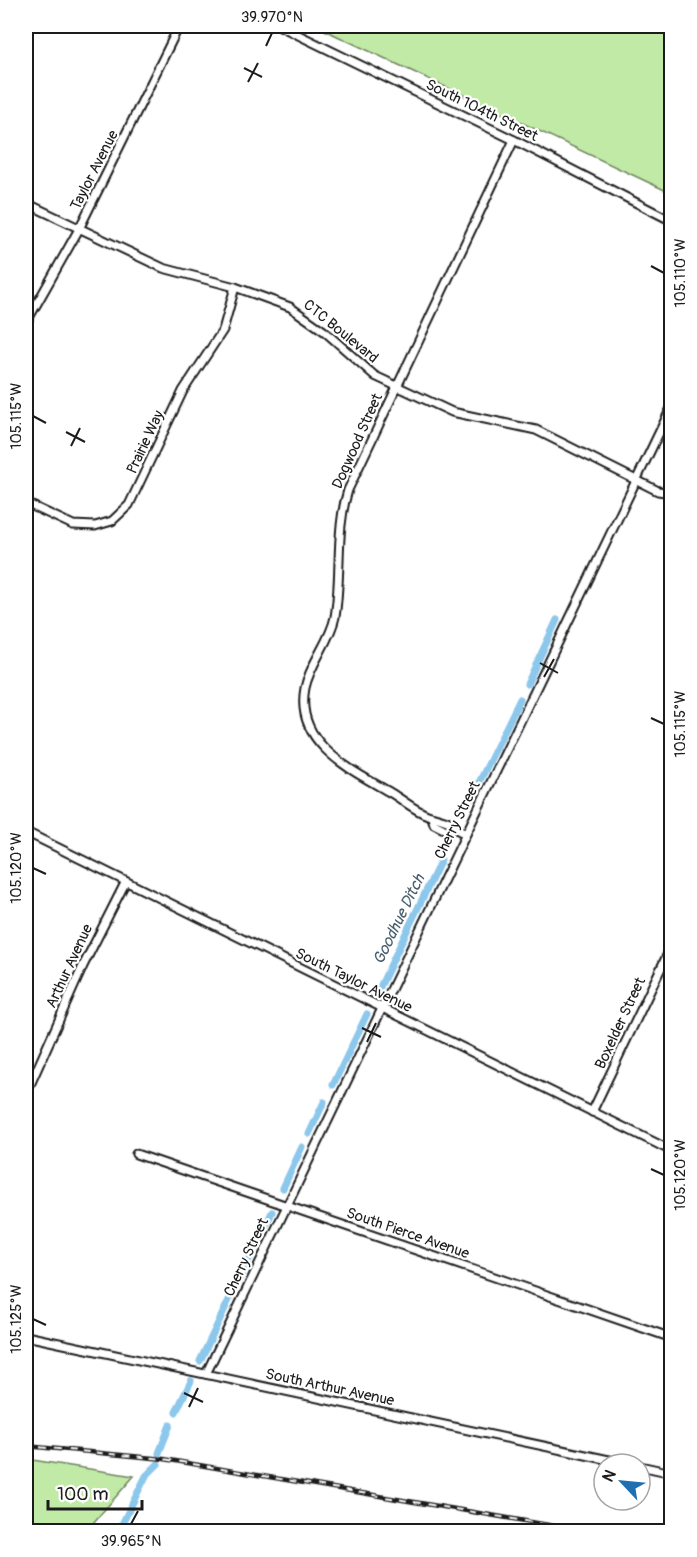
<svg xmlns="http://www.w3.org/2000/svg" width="697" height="1557" viewBox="0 0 697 1557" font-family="Pangolin,sans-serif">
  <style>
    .green { fill: #c1eaa6; stroke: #6e8361; stroke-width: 1.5 }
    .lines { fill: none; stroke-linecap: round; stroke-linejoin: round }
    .canal { stroke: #8cc7ec; stroke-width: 7 }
    .minor-casing { stroke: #1c1c1c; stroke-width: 11 }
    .minor { stroke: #fff; stroke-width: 7 }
    .rail-casing { stroke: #1c1c1c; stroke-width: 4.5 }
    .rail { stroke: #fff; stroke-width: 2; stroke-dasharray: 7; stroke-linecap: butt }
    .ticks { fill: none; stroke: #1c1c1c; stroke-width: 2 }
    .labels { text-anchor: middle; stroke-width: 4.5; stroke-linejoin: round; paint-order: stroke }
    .street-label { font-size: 15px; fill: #1c1c1c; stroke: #fff }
    .water-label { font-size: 16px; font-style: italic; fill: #49606f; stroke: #fff }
    .neatline { fill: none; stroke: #1c1c1c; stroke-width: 2 }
    .ticks-label { font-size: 15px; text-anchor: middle; fill: #1c1c1c }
  </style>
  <rect width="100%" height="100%" fill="#fff"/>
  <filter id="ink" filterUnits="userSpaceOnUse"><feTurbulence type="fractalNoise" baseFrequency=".0167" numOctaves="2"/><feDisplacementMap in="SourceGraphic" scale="12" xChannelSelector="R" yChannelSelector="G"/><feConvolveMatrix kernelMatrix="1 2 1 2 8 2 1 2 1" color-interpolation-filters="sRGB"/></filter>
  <g filter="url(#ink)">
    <!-- green -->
    <g class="green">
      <path d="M316,26h355v167z"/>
      <path d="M26,1459l108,17 -48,55h-60z"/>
    </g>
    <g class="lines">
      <!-- canal -->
      <g class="canal">
        <path d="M527,684l30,-64"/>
        <path d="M471,799l49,-100"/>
        <path d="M379,989l62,-129"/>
        <path d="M333,1085l34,-71"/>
        <path d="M309,1134l15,-32"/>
        <path d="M283,1188l19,-41"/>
        <path d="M258,1242l14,-30"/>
        <path d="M235,1287l17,-34"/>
        <path d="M200,1361l29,-61"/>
        <path d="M176,1412l15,-31"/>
        <path d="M159,1453l11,-28"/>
        <path d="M118,1532l28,-56 12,-12"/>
      </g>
      <defs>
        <g id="minor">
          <path d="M280,26l234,114 158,81"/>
          <path d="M26,203l137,65 72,19 55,20 34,24 51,45 77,36 84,18 122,61 14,2"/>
          <path d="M26,323l53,-94 100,-203"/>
          <path d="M26,503l47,22 22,1 17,-5 17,-16 54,-114 40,-61 12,-43"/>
          <path d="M432,817l2,7 14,7 6,-3"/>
          <path d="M26,832l646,319"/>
          <path d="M466,834l-12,-6 -2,-5c-8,-4 -14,-5 -21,-7 -13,-3 -28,-16 -40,-23 -39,-23 -97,-49 -86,-105 5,-25 25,-46 30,-71 7,-43 0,-86 13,-127l166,-350"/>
          <path d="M26,1094l57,-128 42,-83"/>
          <path d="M592,1112l80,-167"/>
          <path d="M136,1154l536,184"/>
          <path d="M26,1336l602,128"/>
          <path d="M206,1374l466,-968"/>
          <path d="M640,1466l32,7"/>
        </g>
      </defs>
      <!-- minor casing -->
      <use href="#minor" class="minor-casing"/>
      <!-- minor -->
      <use href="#minor" class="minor"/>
      <defs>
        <path id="rail" d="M26,1446l138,13 425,73"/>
      </defs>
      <!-- rail casing -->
      <use href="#rail" class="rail-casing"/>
      <!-- rail -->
      <use href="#rail" class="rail"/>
    </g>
  </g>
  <!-- ticks -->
  <path class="ticks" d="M266,46l6,-13M244,68l18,9M248,82l10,-19M651,266l13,7M33,416l13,7M66,432l19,10M71,446l9,-18M540,663l18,10M544,677l10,-18M651,718l13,6M33,868l13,6M362,1028l19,9M367,1042l9,-19M651,1169l13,6M33,1319l13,6M184,1393l19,9M189,1407l9,-19M131,1524l7,-13"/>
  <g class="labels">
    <!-- street labels -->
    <g class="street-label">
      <text transform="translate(482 110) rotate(26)" y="5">South 104th Street</text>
      <text transform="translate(94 170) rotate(-63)" y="5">Taylor Avenue</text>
      <text transform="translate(341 331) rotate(39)" y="5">CTC Boulevard</text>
      <text transform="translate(357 441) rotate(-66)" y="5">Dogwood Street</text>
      <text transform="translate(145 442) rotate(-65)" y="5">Prairie Way</text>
      <text transform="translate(457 820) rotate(-64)" y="5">Cherry Street</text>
      <text transform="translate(69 966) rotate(-65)" y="5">Arthur Avenue</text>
      <text transform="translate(354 980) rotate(26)" y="5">South Taylor Avenue</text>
      <text transform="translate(620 1023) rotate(-65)" y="5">Boxelder Street</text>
      <text transform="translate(408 1233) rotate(19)" y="5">South Pierce Avenue</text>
      <text transform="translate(246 1257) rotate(-65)" y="5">Cherry Street</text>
      <text transform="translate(330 1387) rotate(12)" y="5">South Arthur Avenue</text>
    </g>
    <!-- water labels -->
    <g class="water-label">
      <text transform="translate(398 919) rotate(-64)" y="6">Goodhue Ditch</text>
    </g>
  </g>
  <!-- margin -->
  <rect width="697" height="1557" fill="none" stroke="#fff" stroke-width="66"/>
  <!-- north arrow -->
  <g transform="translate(622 1482) rotate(296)"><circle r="28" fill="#ffffff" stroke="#a4a4a4" stroke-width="1.5"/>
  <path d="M0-4.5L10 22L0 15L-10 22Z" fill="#1f6fb2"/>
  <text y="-9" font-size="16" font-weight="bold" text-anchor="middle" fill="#1c1c1c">N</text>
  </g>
  <!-- scale -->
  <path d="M48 1500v9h94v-9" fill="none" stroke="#1c1c1c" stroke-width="3"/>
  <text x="57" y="1500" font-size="18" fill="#1c1c1c" stroke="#ffffff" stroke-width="4.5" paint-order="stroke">100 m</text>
  <rect x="33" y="33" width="631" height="1491" class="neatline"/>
  <g class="ticks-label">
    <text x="272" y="22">39.970°N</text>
    <text transform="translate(680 273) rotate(-90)" y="5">105.110°W</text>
    <text transform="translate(16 416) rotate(-90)" y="5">105.115°W</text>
    <text transform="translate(680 724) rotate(-90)" y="5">105.115°W</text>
    <text transform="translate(16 868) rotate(-90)" y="5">105.120°W</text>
    <text transform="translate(680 1175) rotate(-90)" y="5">105.120°W</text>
    <text transform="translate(16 1319) rotate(-90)" y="5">105.125°W</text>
    <text x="131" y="1546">39.965°N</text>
  </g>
</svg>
